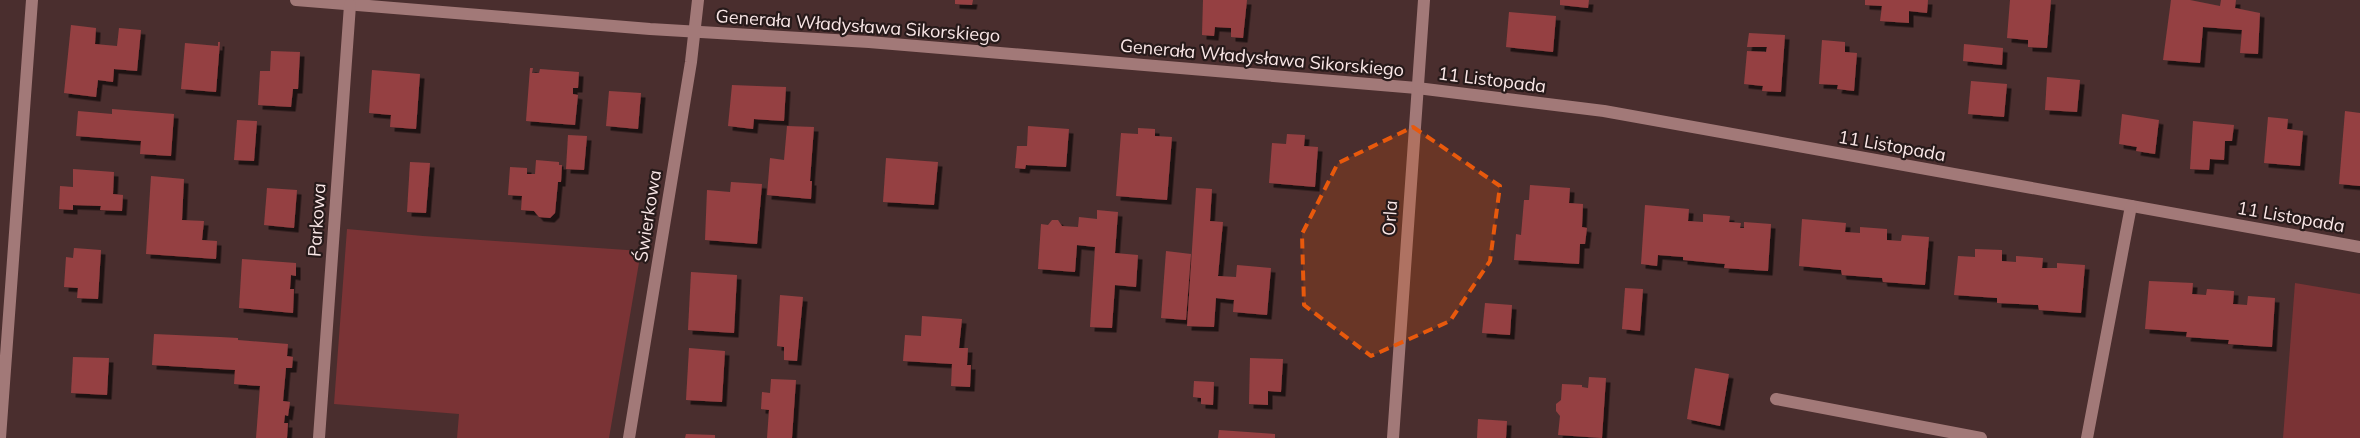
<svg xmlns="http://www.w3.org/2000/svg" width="2360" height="438" viewBox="0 0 2360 438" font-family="Mulish,sans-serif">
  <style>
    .green { fill: #7a3335 }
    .building { fill: #954042; filter: url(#shadow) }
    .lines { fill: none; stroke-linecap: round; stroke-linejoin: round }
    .minor { stroke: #a27978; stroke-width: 12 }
    .marked { fill: #e8590c; fill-opacity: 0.2; stroke: #e8590c; stroke-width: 4; stroke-dasharray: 10 6; stroke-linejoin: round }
    .labels { text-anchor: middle; stroke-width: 4.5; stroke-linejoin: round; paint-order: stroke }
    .street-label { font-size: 18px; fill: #fae7e7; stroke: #271a1a }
  </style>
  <defs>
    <filter id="shadow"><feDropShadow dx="4.5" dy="4.5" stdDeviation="0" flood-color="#0009"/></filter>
  </defs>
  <rect width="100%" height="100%" fill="#4a2e2e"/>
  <!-- green -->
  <g class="green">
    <path d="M347,229l76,7 218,15 -32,187h-152l2,-24 -125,-10z"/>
    <path d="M2295,283l65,11v144h-77z"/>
  </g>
  <!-- building -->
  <g class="building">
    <path d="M955,0h18l-1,5 -17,-1z"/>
    <path d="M1203,0h44l-4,38 -12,-1v-9l-16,-1 -1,9 -12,-1z"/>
    <path d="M1560,0h29l-1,8 -28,-3z"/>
    <path d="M1865,0h63l-1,13 -18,-2v12l-29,-2 2,-15 -17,-1z"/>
    <path d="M2010,0h41l-4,48 -19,-1v-7l-21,-2z"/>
    <path d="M2171,0h19l30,6 1,-6h15l-1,8 25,5 -2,41 -18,-1 2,-23 -39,-3 -3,36 -37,-3z"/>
    <path d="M1509,12l47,4 -3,36 -47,-5z"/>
    <path d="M71,25l25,3 -1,16 22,2 2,-18 22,2 -4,41 -23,-2 -1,13 -15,-2 -2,17 -32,-4z"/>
    <path d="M1749,33l36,2 -4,57 -19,-1 1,-5 -19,-2 3,-33 19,1 1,-5h-20z"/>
    <path d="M1822,40l23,2v10l12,1 -3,38 -17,-2 1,-4 -19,-1z"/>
    <path d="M218,42h2l-4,50 -35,-3 4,-46 33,3z"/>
    <path d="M1964,44l39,4 -1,17 -39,-4z"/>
    <path d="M271,51l29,1 -2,37h-5l-2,18 -33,-2 2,-34h10z"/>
    <path d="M530,68h3l-1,5h7l1,-4 39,3 -1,16h-5v6l5,1 -3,30 -49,-4z"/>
    <path d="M372,70l48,4 -4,55 -26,-2 1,-12 -22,-2z"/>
    <path d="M2047,77l33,3 -3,32 -32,-2z"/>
    <path d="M1971,81l36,3 -3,33 -36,-3z"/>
    <path d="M732,85l54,2 -2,34 -30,-2 -1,10 -25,-3z"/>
    <path d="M609,91l32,2 -3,36 -32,-3z"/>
    <path d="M112,109l62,5 -3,42 -31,-2 1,-13 -65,-5 2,-25 34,3z"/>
    <path d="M2345,111l15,2v73l-21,-2z"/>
    <path d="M2122,114l37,6 -4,34 -19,-3 1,-4 -18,-3z"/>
    <path d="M2268,117l20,2 -1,10 16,2 -3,35 -36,-3z"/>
    <path d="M237,120l20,1 -3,40 -20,-1z"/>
    <path d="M2193,121l41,4 -2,16h-7l-1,19 -14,-1 -1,11 -19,-1z"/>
    <path d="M787,126l27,1 -4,54h2l-1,18 -44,-4 3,-37 14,2z"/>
    <path d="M1028,126l41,3 -3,38 -40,-2 -1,4 -10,-1 2,-22h10z"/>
    <path d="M1138,128l17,1v7l17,1 -5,63 -51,-4 5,-63 17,1z"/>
    <path d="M1287,134l18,1 -1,11 14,1 -3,40 -46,-4 3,-40 14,1z"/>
    <path d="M568,135l19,1 -3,34 -18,-1z"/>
    <path d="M886,158l52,4 -4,43 -51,-3z"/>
    <path d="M536,160l23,2v3h3l-1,17h-3l-3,31 -5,5 -11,-1 -5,-6 -13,-1 1,-14 -14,-1 2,-28 17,1v6h8z"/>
    <path d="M410,162l20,1 -4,50 -19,-1z"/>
    <path d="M73,169l41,3 -1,22 10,1 -1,16 -22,-1 1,-4 -28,-1v5l-14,-1 1,-23 13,1z"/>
    <path d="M151,176l33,3 -2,41 22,1 -2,19 15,1 -1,18 -70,-5z"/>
    <path d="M731,182l31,2 -5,60 -52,-4 2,-50 23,2z"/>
    <path d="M1530,185l40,3 -1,15 14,1 -1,23 5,1 -2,16h-5l-1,20 -65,-4 2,-26 5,1 3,-35h5z"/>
    <path d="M267,188l30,2 -3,38 -30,-3z"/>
    <path d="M1196,188l16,1 -2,32 13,1 -5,54 18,1 1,-12 34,3 -4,47 -34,-3 1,-12 -18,-2 -2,29 -27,-1z"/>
    <path d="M1645,205l44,4 -1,12 15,1v-8l27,2 -1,6 12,1 -1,5h4v-6l27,2 -3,47 -44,-3 1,-4 -42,-4v-3l-25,-2 -1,11 -16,-2z"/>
    <path d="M1097,210l21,2 -3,41 23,2 -2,32 -21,-2 -3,43 -22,-1 5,-80 -18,-2 -2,27 -37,-3 3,-45 7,1 4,-5h6l4,6 16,1 1,-10 18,2z"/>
    <path d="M1802,219l44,4 -1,9 15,1v-6l27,2v11l14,1 1,-6 27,2 -4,48 -42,-3 -1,-4 -40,-3 -1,-5 -42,-4z"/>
    <path d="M74,248l27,2 -3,49 -21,-1 1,-10 -14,-1 2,-30 7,1z"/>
    <path d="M1975,249l27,1v11l14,1v-6l27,2 -1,10h15v-5l28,2 -4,48 -42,-3 -1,-5 -41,-2v-5l-43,-3 4,-39 17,1z"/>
    <path d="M1166,251l25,3 -5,66 -25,-2z"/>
    <path d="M242,259l54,4v13l-5,-1 -1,14h4l-1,24 -54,-5z"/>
    <path d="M691,272l46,3 -3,58 -46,-3z"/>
    <path d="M2149,281l44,2 -1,11 14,1 1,-6 27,2 -1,13 14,1 1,-9 27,2 -3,49 -44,-3 1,-4 -43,-3 1,-5 -42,-3z"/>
    <path d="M1625,288l18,1 -3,42 -18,-2z"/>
    <path d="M780,295l23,2 -6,64 -13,-1v-13l-7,-1z"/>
    <path d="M1485,303l27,2 -2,30 -28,-2z"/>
    <path d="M922,316l40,3 -3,29h9l-1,17h4l-1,22 -19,-1 1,-22 -49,-3 2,-26 16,1z"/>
    <path d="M154,334l66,3 18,1v2l50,4 -1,12 6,1 -1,11h-6l-3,33 7,1 -2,14 -3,-1 -1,8h4l-1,15h-31l4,-52 -26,-2 1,-14 -83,-5z"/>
    <path d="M689,348l36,3 -3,51 -36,-2z"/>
    <path d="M73,357l36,1 -2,37 -36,-2z"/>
    <path d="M1250,358l33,1 -2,33 -13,-1v14l-19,-1z"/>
    <path d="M1695,368l34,6 -9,52 -33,-7z"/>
    <path d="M1589,377l17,1 -4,60 -44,-3 2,-19 -4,-5v-7l5,-4 1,-16 20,1v2l6,1z"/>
    <path d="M771,379l25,1 -4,58h-25l2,-28 -8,-1 1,-17 8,1z"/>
    <path d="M1194,381l20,1 -1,23 -12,-1v-6l-8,-1z"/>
    <path d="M1478,419l29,2 -1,17h-29z"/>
    <path d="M1219,430l56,4v4h-57z"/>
    <path d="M686,434l29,1v3h-30z"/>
  </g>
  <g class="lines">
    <!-- minor -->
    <g class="minor">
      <path d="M296,0l354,29 219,13 548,46 187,23 756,136"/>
      <path d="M1776,399l205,39"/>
      <path d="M0,438l32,-438"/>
      <path d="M319,438l31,-433"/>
      <path d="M629,438l62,-376 7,-62"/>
      <path d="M1393,438l31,-438"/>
      <path d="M2087,438l44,-232"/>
    </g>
  </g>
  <!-- marked area -->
  <path class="marked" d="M1413,127l87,59 -10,75 -40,60 -79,35 -67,-51 -2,-71 36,-71z"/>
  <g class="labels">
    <!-- street labels -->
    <g class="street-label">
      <text transform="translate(858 26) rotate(4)" y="6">Generała Władysława Sikorskiego</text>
      <text transform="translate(1262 58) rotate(5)" y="6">Generała Władysława Sikorskiego</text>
      <text transform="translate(1492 80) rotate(7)" y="6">11 Listopada</text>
      <text transform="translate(1892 146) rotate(10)" y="6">11 Listopada</text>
      <text transform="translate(648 216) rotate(-81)" y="6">Świerkowa</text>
      <text transform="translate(2291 217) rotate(10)" y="6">11 Listopada</text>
      <text transform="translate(1390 218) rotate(-86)" y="6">Orla</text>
      <text transform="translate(317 220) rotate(-86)" y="6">Parkowa</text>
    </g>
  </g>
</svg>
